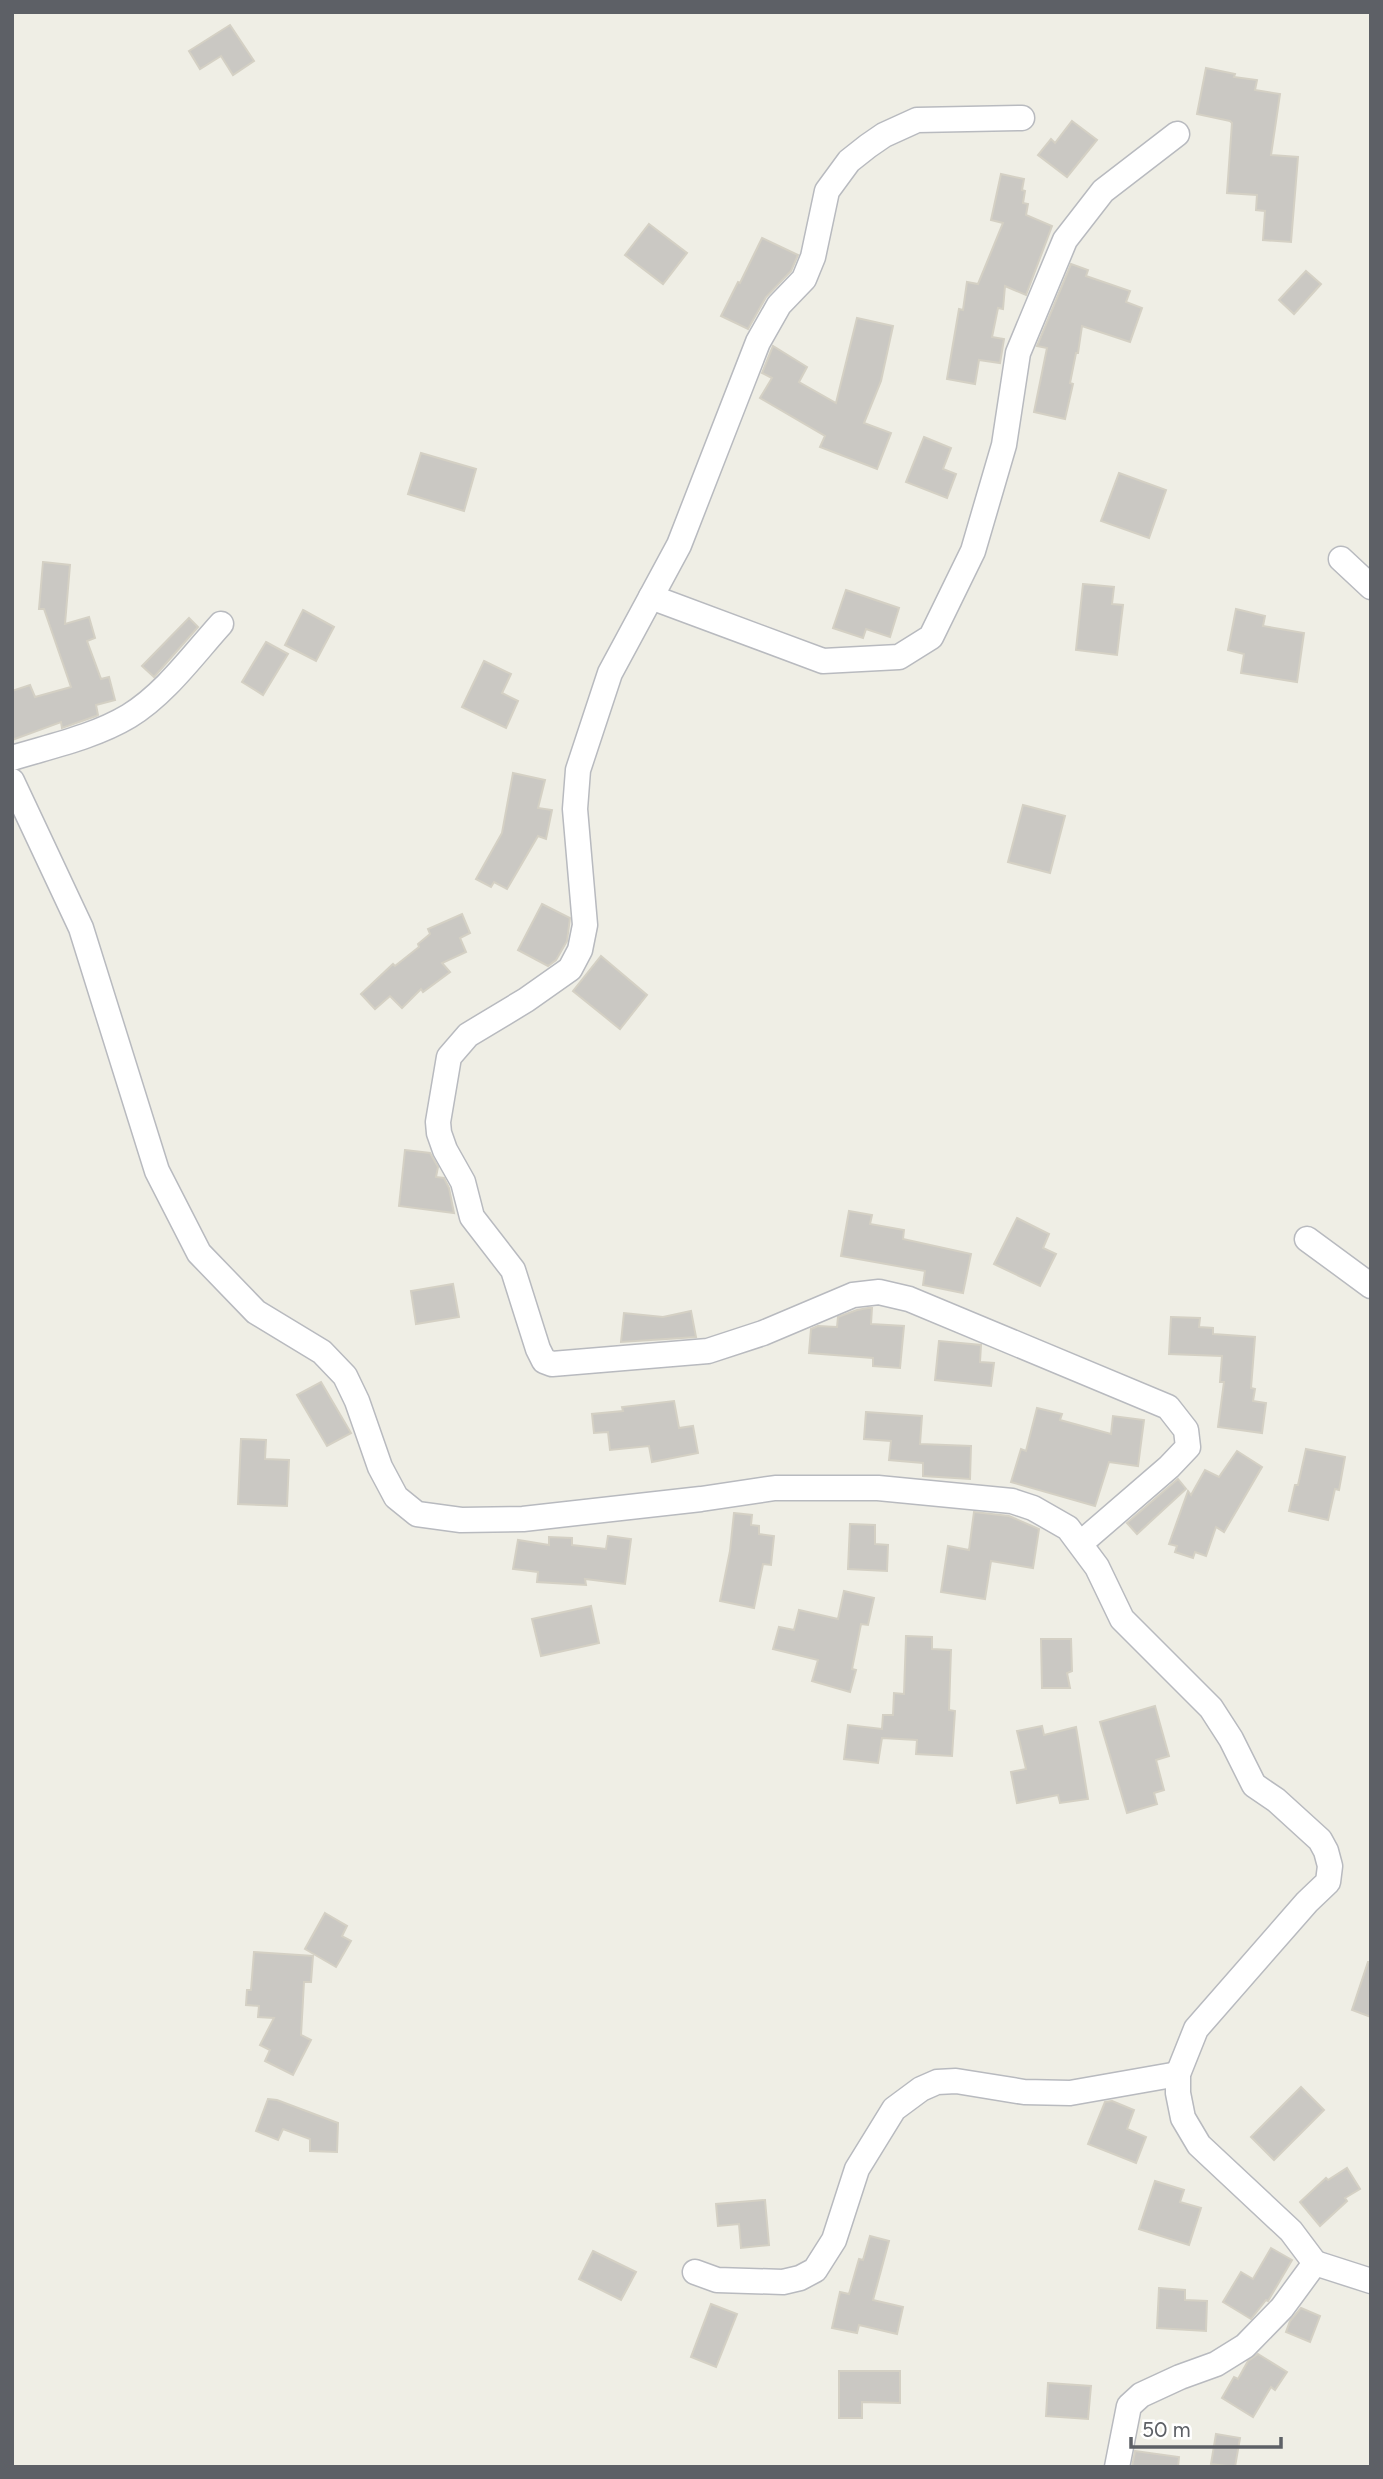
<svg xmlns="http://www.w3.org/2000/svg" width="1383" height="2479" viewBox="0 0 1383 2479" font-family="Figtree,sans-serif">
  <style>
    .building { fill: #cac8c3; stroke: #d4d0c4; stroke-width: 2 }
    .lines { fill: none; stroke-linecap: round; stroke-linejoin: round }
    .minor-casing { stroke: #b8babf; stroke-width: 27 }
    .minor { stroke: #fff; stroke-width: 24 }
  </style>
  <rect width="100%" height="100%" fill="#efeee5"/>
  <!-- building -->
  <g class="building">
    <path d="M230,25l24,36 -21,14 -12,-19 -21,13 -11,-18z"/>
    <path d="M1206,68l29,6 -1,3 23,3 -2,10 25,4 -9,61 27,2 -7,85 -28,-2 2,-29 -9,-1 1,-15 -30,-2 5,-70 -2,-2 -33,-7z"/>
    <path d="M1072,121l25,19 -30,37 -29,-22 13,-16 4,4z"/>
    <path d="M1001,174l23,5 -2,11 3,1 -2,12 5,1 -2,11 26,11 -26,69 -21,-9 -2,23 -5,-1 -6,29 12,2 -4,24 -21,-3 -4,24 -28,-5 12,-70 4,1 4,-28 11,2 25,-61 -12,-3z"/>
    <path d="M649,224l38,29 -24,31 -38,-29z"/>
    <path d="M762,238l36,17 -7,16 -25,26 -18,32 -27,-13 17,-34 2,1z"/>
    <path d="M1071,264l17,6 -2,6 44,15 -4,11 16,6 -12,34 -48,-16 -4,27h-2l-6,30 3,1 -8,35 -31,-7 13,-64 -10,-2z"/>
    <path d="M1306,271l15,13 -27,30 -15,-14z"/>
    <path d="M857,318l36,8 -12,55 -17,42 27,10 -14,36 -57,-22 5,-11 -65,-38 12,-20 -10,-5 11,-27 34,21 -8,15 37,21z"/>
    <path d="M924,437l27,11 -8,21 13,5 -9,24 -41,-16z"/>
    <path d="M421,453l55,16 -12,42 -56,-17z"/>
    <path d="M1119,473l47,17 -17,48 -48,-17z"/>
    <path d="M43,562l27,3 -5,59 24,-7 6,21 -8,3 14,38 8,-2 6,23 -19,5 2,10 -2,1 -34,12 -1,-6 -49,18v-49l18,-6 5,12 36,-10 -27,-78h-5z"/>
    <path d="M1083,584l31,3 -2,17 11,1 -6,50 -41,-5z"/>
    <path d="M846,590l53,18 -9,29 -24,-8 -3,9 -30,-10z"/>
    <path d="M1236,609l29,7 -2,10 41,7 -7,49 -56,-9 3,-19 -16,-4z"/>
    <path d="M303,610l31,17 -18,34 -31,-16z"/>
    <path d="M189,618l9,9 -44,50 -12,-11z"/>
    <path d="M266,642l22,12 -25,41 -21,-13z"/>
    <path d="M484,661l27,13 -9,19 16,8 -12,27 -44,-21z"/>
    <path d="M513,773l32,7 -7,28 14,2 -6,29 -8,-3 -31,53 -13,-7 -3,5 -15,-8 26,-46z"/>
    <path d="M1023,805l42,11 -15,57 -42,-11z"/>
    <path d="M542,904l28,14 -3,23 -11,19 -8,6 -30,-16z"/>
    <path d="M462,914l8,19 -10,5 6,14 -24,11 8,9 -27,20 -2,-3 -19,19 -12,-12 -15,13 -14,-15 32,-30 2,2 24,-19 -1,-3 12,-10 -2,-5z"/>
    <path d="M601,956l46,39 -27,34 -47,-38z"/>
    <path d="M405,1150l25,3 8,14 -2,10 8,1 5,10 5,25 -55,-7z"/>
    <path d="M849,1211l23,4 -2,9 34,6 -1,9 68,15 -8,39 -40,-8 2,-14 -84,-15z"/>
    <path d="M1017,1218l32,16 -6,14 13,6 -16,32 -46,-22z"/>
    <path d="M453,1284l6,33 -43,7 -5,-33z"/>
    <path d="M868,1308h4l-1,16 33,2 -4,42 -27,-2v-8l-64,-5 2,-24 7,-3 19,1 1,-10 19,-7z"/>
    <path d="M691,1311l5,26 -75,5 3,-29 39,4z"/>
    <path d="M1171,1317l29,1 -1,9 14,1v6l42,3 -4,51 4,1 -2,12 13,2 -4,30 -44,-6 6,-45h-4l2,-26 -53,-2z"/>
    <path d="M939,1341l42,4 -1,17 14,1 -3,23 -56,-6z"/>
    <path d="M321,1382l30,51 -24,13 -30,-51z"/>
    <path d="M674,1401l5,27 14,-2 5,27 -46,9 -3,-16 -39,4 -2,-18 -14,1 -2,-19 31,-3 -1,-4z"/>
    <path d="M1037,1408l25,6 -2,6 51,14 2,-18 31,4 -6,46 -29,-4 -14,44 -84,-24 10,-33 5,2z"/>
    <path d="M866,1412l56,4 -2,28 51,2 -1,33 -47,-3v-13l-34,-3 2,-19 -27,-2z"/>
    <path d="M241,1439l25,1 -1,19 24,1 -2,46 -49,-2z"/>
    <path d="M1306,1449l39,8 -6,33 -4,-1 -7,31 -39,-9 6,-26h3z"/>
    <path d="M1237,1451l25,16 -38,65 -8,-5 -10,29 -11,-4 -2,6 -18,-6 2,-6 -8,-2 19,-53 3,4 14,-25 14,7z"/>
    <path d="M1178,1479l8,10 -49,45 -10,-11z"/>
    <path d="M974,1512l35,4 30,13 -6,39 -42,-7 -6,38 -44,-7 7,-46 21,4z"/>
    <path d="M734,1513l18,2 -1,10 8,1v8l15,2 -3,29 -8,-1 -9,44 -34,-7 10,-50z"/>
    <path d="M850,1524l25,1v19l13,1 -1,26 -39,-2z"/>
    <path d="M608,1536l23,3 -6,45 -40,-5 1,6 -49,-3 1,-10 -25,-3 5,-29 31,5v-8l23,1v7l34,4z"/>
    <path d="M844,1591l30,7 -6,27 -7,-1 -9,45 4,1 -6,22 -38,-11 6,-21 -45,-11 6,-22 15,3 5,-20 39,9z"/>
    <path d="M591,1606l8,37 -58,13 -9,-37z"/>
    <path d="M906,1636l26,1v12l19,1 -2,60 6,1 -3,45 -36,-2 1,-14 -35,-2 -4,25 -34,-4 4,-34 34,4 1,-14h10l1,-22 10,1z"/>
    <path d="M1041,1639h30l1,32 -5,2 3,15h-28z"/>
    <path d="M1155,1706l14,50 -13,4 8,30 -10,3 3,11 -30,9 -27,-91z"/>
    <path d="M1042,1726l2,9 32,-8 12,72 -28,4 -2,-8 -41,8 -6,-31 15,-3 -9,-38z"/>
    <path d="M325,1913l22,13 -5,10 9,5 -15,26 -31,-18z"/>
    <path d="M254,1952l59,4 -2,26h-7l-3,53 10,5 -18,35 -28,-14 5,-11 -10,-5 14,-27 -16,-1 1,-11 -13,-1 1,-15h4z"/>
    <path d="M1368,1962h3v55l-19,-7z"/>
    <path d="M1301,2087l23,23 -50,50 -23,-23z"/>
    <path d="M268,2099l9,1 61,23 -1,29 -27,-1v-12l-27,-10 -5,11 -22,-9z"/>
    <path d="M1112,2101l22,9 -7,19 19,8 -10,26 -48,-19 17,-42z"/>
    <path d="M1347,2168l13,21 -15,9 2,3 -27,25 -20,-24 26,-24 2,2z"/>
    <path d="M1155,2181l29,9 -4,12 21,6 -12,37 -50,-16z"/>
    <path d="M765,2200l4,45 -28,3 -2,-24 -21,2 -2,-22z"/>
    <path d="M870,2236l19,5 -16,59 30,7 -6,27 -38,-9 -2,8 -25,-5 8,-36 9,2 10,-35 4,1z"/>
    <path d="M1271,2248l21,12 -24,41 -2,-1 -15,19 -28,-17 18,-30 12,7z"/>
    <path d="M593,2251l43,21 -15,28 -42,-21z"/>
    <path d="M1159,2288l26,2v10l22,1 -1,30 -49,-3z"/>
    <path d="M711,2304l26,10 -21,53 -25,-10z"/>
    <path d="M1301,2308l19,8 -10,26 -24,-10 4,-11z"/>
    <path d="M1258,2354l29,18 -12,18 -4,-3 -18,30 -31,-19 12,-21 4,2 10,-18z"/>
    <path d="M839,2371h61v32l-38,-1v16h-23z"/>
    <path d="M1048,2383l43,3 -3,33 -42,-3z"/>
    <path d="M1216,2434l24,4 -5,29 -24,-3z"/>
    <path d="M1135,2451l44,6 -1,10h-46z"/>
  </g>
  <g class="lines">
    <defs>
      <g id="minor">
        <path d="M1022,118l-105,2 -33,15 -16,11 -19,15 -22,30 -14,66 -9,22 -25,26 -21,37 -79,203 -69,128 -32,97 -3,39 10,116 -5,25 -10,19 -44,31 -58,35 -19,22 -11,65 1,11 6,17 18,32 9,35 41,53 25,79 6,12 8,3 156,-13 55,-18 90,-38 26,-3 30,7 259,108 18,23 2,17 -19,20 -88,76"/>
        <path d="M1341,559l30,28"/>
        <path d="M651,597l172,64 76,-4 32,-20 42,-86 31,-106 14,-92 47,-113 38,-49 74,-57"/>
        <path d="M12,758c39,-12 82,-21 117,-42 36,-22 64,-61 92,-92"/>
        <path d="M12,781l69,147 76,243 42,82 57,59 66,40 23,24 12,25 23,66 16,30 21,17 44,6 62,-1 178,-20 74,-11h103l134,13 21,7 35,20 29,39 25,52 89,89 20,31 23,46 22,15 44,40 6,11 4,15 -2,16 -21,20 -111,127 -18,45v19l5,25 16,27 92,86 24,32 -33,45 -37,38 -29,18 -36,13 -39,18 -12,11 -12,61"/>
        <path d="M1307,1239l64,47"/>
        <path d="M1315,2263l56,18"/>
        <path d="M695,2272l22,8 66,2 17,-4 15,-8 19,-30 23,-71 37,-60 27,-20 16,-7 19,-1 68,11 46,1 108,-19"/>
      </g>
    </defs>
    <!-- minor casing -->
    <use href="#minor" class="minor-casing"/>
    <!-- minor -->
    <use href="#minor" class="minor"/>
  </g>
  <!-- border -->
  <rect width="1383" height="2479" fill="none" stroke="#5d6066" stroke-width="28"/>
  <!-- scale -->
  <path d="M1131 2437v10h150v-10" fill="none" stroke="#5d6066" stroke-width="3.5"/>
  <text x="1142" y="2437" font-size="21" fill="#5d6066" stroke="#ffffff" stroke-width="5" paint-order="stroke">50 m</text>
</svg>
